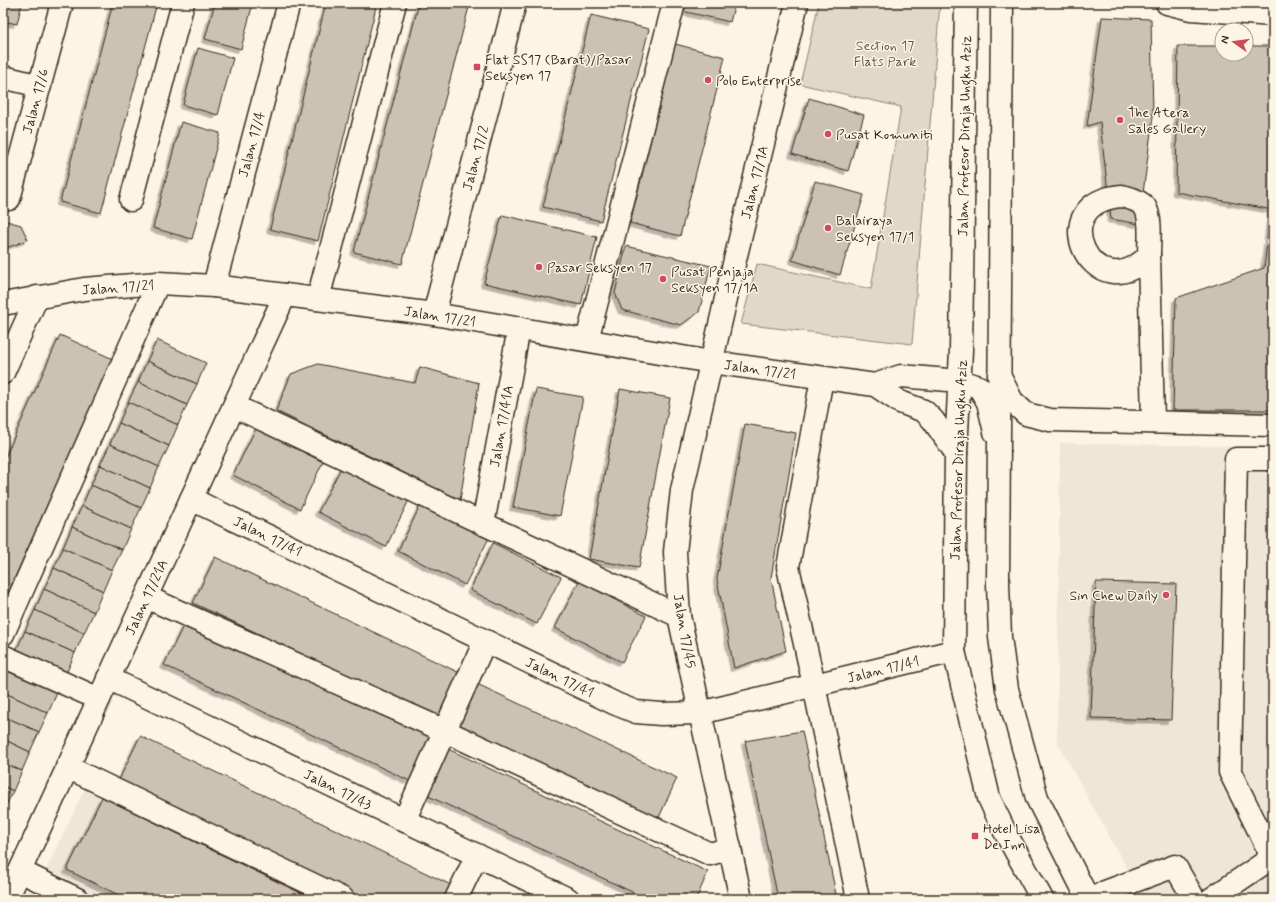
<svg xmlns="http://www.w3.org/2000/svg" width="1276" height="902" viewBox="0 0 1276 902" font-family="Mynerve,sans-serif">
  <style>
    .built { fill: #eee6d6 }
    .green { fill: #e0d8c8; stroke: #8e8173 }
    .building { fill: #ccc2b3; stroke: #3b2a1e; filter: url(#shadow) }
    .lines { fill: none; stroke-linecap: round; stroke-linejoin: round }
    .minor-casing { stroke: #3b2a1e; stroke-width: 25 }
    .major-casing { stroke: #3b2a1e; stroke-width: 25 }
    .minor { stroke: #fcf5e5; stroke-width: 22 }
    .major { stroke: #fcf5e5; stroke-width: 22 }
    .poi-dot { fill: #d1495b; stroke: #fcf5e5; stroke-width: 1.5 }
    .labels { text-anchor: middle; stroke-width: 3; stroke-linejoin: round; paint-order: stroke }
    .park-label { font-size: 14px; fill: #645648; stroke: #fcf5e5 }
    .poi-label { font-size: 14px; fill: #3b2a1e; stroke: #fcf5e5; text-anchor: start }
    .street-label { font-size: 14px; fill: #3b2a1e; stroke: #fcf5e5 }
  </style>
  <defs>
    <filter id="shadow"><feDropShadow dx="-3.5" dy="3.5" stdDeviation="0" flood-color="#0004"/></filter>
  </defs>
  <rect width="100%" height="100%" fill="#fcf5e5"/>
  <filter id="ink" filterUnits="userSpaceOnUse"><feTurbulence type="fractalNoise" baseFrequency=".025" numOctaves="2"/><feDisplacementMap in="SourceGraphic" scale="8" xChannelSelector="R" yChannelSelector="G"/><feConvolveMatrix kernelMatrix="1 2 1 2 8 2 1 2 1" color-interpolation-filters="sRGB"/></filter>
  <g filter="url(#ink)">
    <!-- built -->
    <g class="built">
      <path d="M1060,443l213,4v452h-129l-87,-157z"/>
      <path d="M88,782l237,117h-228l-53,-25z"/>
    </g>
    <!-- green -->
    <path class="green" d="M819,3h121l-28,341 -171,-20 16,-60 114,25 30,-182 -101,-23z"/>
    <!-- building -->
    <g class="building">
      <path d="M3,3h19l-5,21 -14,-3z"/>
      <path d="M113,3h44l-56,210 -41,-11z"/>
      <path d="M215,3h38l-12,46 -36,-10z"/>
      <path d="M326,3h51l-59,238 -48,-12z"/>
      <path d="M419,3h51l-68,261 -48,-12z"/>
      <path d="M683,3h52l-5,19 -48,-11z"/>
      <path d="M591,15l58,14 -48,192 -58,-14z"/>
      <path d="M1102,17l49,2 2,98 -14,107 -28,-5 -11,-97 -13,4z"/>
      <path d="M675,44l50,13 -45,179 -50,-13z"/>
      <path d="M1178,46h44v8h24v-8h27v164l-97,-18z"/>
      <path d="M198,48l35,10 -15,57 -35,-10z"/>
      <path d="M809,98l55,17 -16,56 -56,-17z"/>
      <path d="M181,122l39,11 -28,106 -39,-11z"/>
      <path d="M815,181l49,14 -24,80 -48,-15z"/>
      <path d="M1271,210h2v200h-100l3,-112 88,-30z"/>
      <path d="M502,215l95,22 -16,68 -97,-22z"/>
      <path d="M3,220l18,5 7,15 -25,9z"/>
      <path d="M626,246l85,20 -12,46 -18,13 -59,-15 -7,-17z"/>
      <path d="M60,335l53,24 -110,245v-142z"/>
      <path d="M157,340l49,23 -9,21 -50,-23z"/>
      <path d="M147,361l50,23 -10,21 -49,-23z"/>
      <path d="M318,364l97,19 5,-16 59,16 -19,117 -184,-89 15,-37z"/>
      <path d="M138,382l49,23 -9,20 -50,-23z"/>
      <path d="M536,389l47,8 -23,119 -47,-9z"/>
      <path d="M620,389l50,9 -31,170 -50,-9z"/>
      <path d="M128,402l50,23 -9,21 -50,-23z"/>
      <path d="M119,423l50,23 -10,21 -49,-23z"/>
      <path d="M745,424l51,9 -25,145 15,73 -52,17 -17,-89z"/>
      <path d="M256,428l67,34 -23,47 -67,-34z"/>
      <path d="M110,444l49,23 -9,21 -50,-23z"/>
      <path d="M100,465l50,23 -9,20 -50,-23z"/>
      <path d="M342,466l67,34 -23,47 -68,-35z"/>
      <path d="M91,485l50,23 -10,21 -49,-23z"/>
      <path d="M421,504l68,34 -24,47 -67,-34z"/>
      <path d="M82,506l49,23 -9,21 -50,-23z"/>
      <path d="M72,527l50,23 -10,20 -49,-22z"/>
      <path d="M493,543l68,34 -24,47 -67,-34z"/>
      <path d="M63,548l49,22 -9,21 -49,-23z"/>
      <path d="M215,557l247,117 -21,45 -248,-116z"/>
      <path d="M54,568l49,23 -9,21 -50,-23z"/>
      <path d="M579,581l67,35 -24,46 -67,-34z"/>
      <path d="M1096,582l80,2 -5,136 -80,-2z"/>
      <path d="M44,589l50,23 -10,21 -49,-23z"/>
      <path d="M35,610l49,23 -9,20 -50,-22z"/>
      <path d="M186,620l247,116 -21,46 -248,-117z"/>
      <path d="M25,631l50,22 -9,21 -50,-23z"/>
      <path d="M7,671l50,22 -9,20 -45,-21v-12z"/>
      <path d="M475,683l202,95 -21,46 -202,-96z"/>
      <path d="M3,692l45,21 -9,19 -36,-16z"/>
      <path d="M3,716l36,16 -9,20 -27,-13z"/>
      <path d="M802,731l35,168h-59l-33,-158z"/>
      <path d="M140,736l311,149 -7,14h-82l-244,-117z"/>
      <path d="M3,739l27,13 -8,19 -19,-8z"/>
      <path d="M446,748l262,124 -12,27h-49l-223,-105z"/>
      <path d="M3,763l19,8 -9,20 -10,-5z"/>
      <path d="M3,786l10,5 -9,19 -1,-1z"/>
      <path d="M102,797l211,102h-186l-60,-29z"/>
      <path d="M467,892l14,7h-17z"/>
      <path d="M1273,892v7h-11z"/>
    </g>
    <g class="lines">
      <defs>
        <g id="minor">
          <path d="M1167,3l24,6 82,6"/>
          <path d="M3,77l37,9"/>
          <path d="M1122,196c7,2 17,4 23,11 7,11 4,35 4,48 -55,59 -109,-53 -27,-59z"/>
          <path d="M3,198l6,1 53,-196"/>
          <path d="M131,200l52,-197"/>
          <path d="M1149,255l4,167"/>
          <path d="M214,286l75,-283"/>
          <path d="M318,299l77,-296"/>
          <path d="M3,304l81,-15 74,-6 56,3 220,28 277,48 164,23 25,17 24,9 9,9 23,33"/>
          <path d="M434,314l81,-311"/>
          <path d="M587,340l87,-337"/>
          <path d="M3,373l34,-76"/>
          <path d="M999,375l13,26 14,13 24,6 223,5"/>
          <path d="M822,378l-34,189 26,118 44,214"/>
          <path d="M875,385l26,-9 59,5 19,6 9,15 7,30"/>
          <path d="M234,406l445,210"/>
          <path d="M191,499l425,205 20,8 25,2 39,-1 254,-62"/>
          <path d="M483,524l36,-196"/>
          <path d="M146,597l299,134 265,123 20,-6"/>
          <path d="M3,634l155,-351"/>
          <path d="M3,656l96,43"/>
          <path d="M108,678l460,221"/>
          <path d="M67,767l276,132"/>
          <path d="M404,821l81,-180"/>
          <path d="M1272,857l-42,-85 6,-313h37"/>
          <path d="M20,871l57,28"/>
          <path d="M7,899l278,-604"/>
          <path d="M456,899l21,-44"/>
          <path d="M741,899l-62,-283 -4,-64 7,-62 51,-222 64,-265"/>
          <path d="M1093,899l12,-7 70,-26 19,33"/>
          <path d="M1211,899l62,-42"/>
        </g>
        <g id="major">
          <path d="M966,3l-5,347 -5,103 -2,198 35,147 15,32 38,69"/>
          <path d="M1002,3l-4,581 2,53 7,52 30,109 51,101"/>
        </g>
      </defs>
      <!-- minor casing -->
      <use href="#minor" class="minor-casing"/>
      <!-- major casing -->
      <use href="#major" class="major-casing"/>
      <!-- minor -->
      <use href="#minor" class="minor"/>
      <!-- major -->
      <use href="#major" class="major"/>
    </g>
  </g>
  <!-- markers -->
  <g class="poi-dot">
    <rect x="473" y="63" width="8" height="8" rx="2"/>
    <circle cx="708" cy="80" r="4"/>
    <circle cx="1120" cy="120" r="4"/>
    <circle cx="828" cy="134" r="4"/>
    <circle cx="828" cy="228" r="4"/>
    <circle cx="539" cy="267" r="4"/>
    <circle cx="663" cy="279" r="4"/>
    <circle cx="1166" cy="595" r="4"/>
    <rect x="971" y="832" width="8" height="8" rx="2"/>
  </g>
  <g class="labels">
    <!-- park labels -->
    <g class="park-label">
      <text x="885" y="50">Section 17<tspan x="885" dy="16">Flats Park</tspan></text>
    </g>
    <!-- poi labels -->
    <g class="poi-label">
      <text x="485" y="64">Flat SS17 (Barat)/Pasar<tspan x="485" dy="16">Seksyen 17</tspan></text>
      <text x="716" y="85">Polo Enterprise</text>
      <text x="1128" y="117">The Atera<tspan x="1128" dy="16">Sales Gallery</tspan></text>
      <text x="836" y="139">Pusat Komuniti</text>
      <text x="836" y="225">Balairaya<tspan x="836" dy="16">Seksyen 17/1</tspan></text>
      <text x="547" y="272">Pasar Seksyen 17</text>
      <text x="671" y="276">Pusat Penjaja<tspan x="671" dy="16">Seksyen 17/1A</tspan></text>
      <text x="1158" y="600" text-anchor="end">Sin Chew Daily</text>
      <text x="983" y="833">Hotel Lisa<tspan x="983" dy="16">De Inn</tspan></text>
    </g>
    <!-- street labels -->
    <g class="street-label">
      <text transform="translate(35 101) rotate(-75)" y="5">Jalan 17/6</text>
      <text transform="translate(964 136) rotate(-89)" y="5">Jalan Profesor Diraja Ungku Aziz</text>
      <text transform="translate(251 144) rotate(-75)" y="5">Jalan 17/4</text>
      <text transform="translate(475 158) rotate(-75)" y="5">Jalan 17/2</text>
      <text transform="translate(754 182) rotate(-76)" y="5">Jalan 17/1A</text>
      <text transform="translate(118 287) rotate(-4)" y="5">Jalan 17/21</text>
      <text transform="translate(440 316) rotate(9)" y="5">Jalan 17/21</text>
      <text transform="translate(760 369) rotate(8)" y="5">Jalan 17/21</text>
      <text transform="translate(501 426) rotate(-80)" y="5">Jalan 17/41A</text>
      <text transform="translate(958 460) rotate(-88)" y="5">Jalan Profesor Diraja Ungku Aziz</text>
      <text transform="translate(268 536) rotate(26)" y="5">Jalan 17/41</text>
      <text transform="translate(146 597) rotate(-65)" y="5">Jalan 17/21A</text>
      <text transform="translate(685 631) rotate(80)" y="5">Jalan 17/45</text>
      <text transform="translate(883 669) rotate(-14)" y="5">Jalan 17/41</text>
      <text transform="translate(560 677) rotate(26)" y="5">Jalan 17/41</text>
      <text transform="translate(338 789) rotate(26)" y="5">Jalan 17/43</text>
    </g>
  </g>
  <!-- margin -->
  <rect width="1276" height="902" fill="none" stroke="#fcf5e5" stroke-width="16"/>
  <rect x="8" y="8" width="1260" height="886" fill="none" stroke="#3b2a1e" stroke-width="1.5" filter="url(#ink)"/>
  <!-- north arrow -->
  <g transform="translate(1234 42) rotate(284)"><circle r="19" fill="#fcf5e5" stroke="#afa495"/>
  <path d="M0-3L7 15L0 10L-7 15Z" fill="#d1495b"/>
  <text y="-6" font-size="11" font-weight="bold" text-anchor="middle" fill="#3b2a1e">N</text>
  </g>
</svg>
